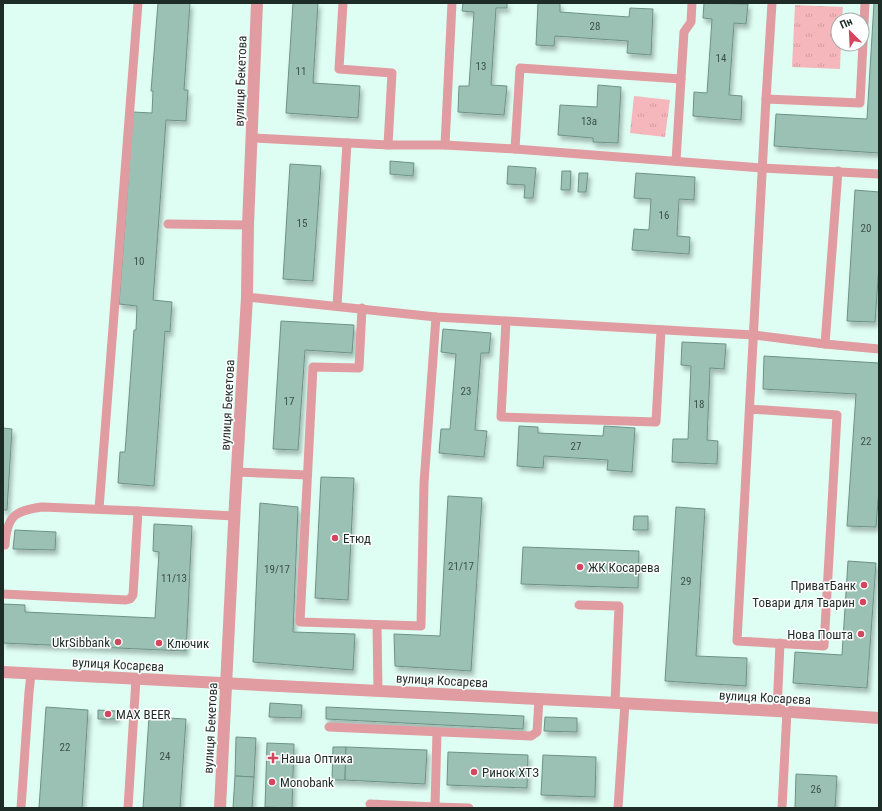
<svg xmlns="http://www.w3.org/2000/svg" width="882" height="811" viewBox="0 0 882 811" font-family="'Roboto Condensed',sans-serif">
  <style>
    .park { fill: url(#park-tufts) }
    .building { fill: #9bc1b5; stroke: #6d9286; filter: url(#shadow) }
    .lines { fill: none; stroke-linecap: round; stroke-linejoin: round }
    .lane { stroke: #e09ca0; stroke-width: 9 }
    .street { stroke: #e09ca0; stroke-width: 12 }
    .poi-dot { fill: #d5455d; stroke: #fff; stroke-width: 1.5 }
    .labels { text-anchor: middle; stroke-width: 3; stroke-linejoin: round; paint-order: stroke }
    .number-label { font-size: 11px; fill: #3c514a }
    .street-label { font-size: 13px; fill: #1d2c27; stroke: #fff }
    .poi-label { font-size: 13px; fill: #1d2c27; stroke: #fff; text-anchor: start }
  </style>
  <defs>
    <pattern id="park-tufts" width="24" height="20" patternUnits="userSpaceOnUse"><rect width="24" height="20" fill="#f5b7bb"/><path d="M3 7l-1-3M5 7V3M7 7l1-3M15 17l-1-3M17 17v-4M19 17l1-3" fill="none" stroke="#d29ea1"/></pattern>
    <filter id="shadow"><feDropShadow dx="2.5" dy="4.5" stdDeviation="2" flood-color="#0004"/></filter>
  </defs>
  <rect width="100%" height="100%" fill="#defef3"/>
  <!-- park -->
  <g class="park">
    <path d="M795,5l48,2 -1,13h-4v24h3l-1,25 -48,-2z"/>
    <path d="M634,96l36,4 -5,37 -35,-4z"/>
  </g>
  <!-- building -->
  <g class="building">
    <path d="M158,3h32l-6,87h4l-2,31 -20,-1 -13,180 19,2 -2,30 -5,-1 -11,155 -36,-3 2,-31h5l9,-122h2l1,-24 -18,-2 14,-192 19,1 1,-22h-2z"/>
    <path d="M293,3h25l-5,80 47,3 -2,32 -72,-5z"/>
    <path d="M463,3h44v5h-11l-5,77 16,1 -3,29 -46,-3 1,-26h10l5,-74 -12,-1z"/>
    <path d="M538,3h22v9l69,5 1,-9 23,1 -2,46 -24,-2 1,-12 -73,-5 -1,10 -18,-1z"/>
    <path d="M704,3l44,1 -2,20 -12,-1 -5,72 13,1 -1,24 -48,-4 1,-24 13,1 5,-74 -9,-1z"/>
    <path d="M874,3h5v150l-105,-7 2,-32 91,5z"/>
    <path d="M598,85l23,2 -3,56 -25,-1v-4l-35,-3 2,-30 37,2z"/>
    <path d="M390,161l24,2 -1,13 -23,-2z"/>
    <path d="M290,164l31,2 -8,115 -30,-2z"/>
    <path d="M508,166l28,2 -3,30h-9l1,-13 -18,-1z"/>
    <path d="M562,171h9l-1,19h-9z"/>
    <path d="M579,173h9l-2,19h-8z"/>
    <path d="M636,173l59,4 -1,23 -15,-1 -2,37 13,1 -1,17 -57,-4 2,-21 15,1 2,-31 -17,-1z"/>
    <path d="M855,190l24,2v73l-4,57 -28,-1z"/>
    <path d="M281,321l73,4 -2,28 -47,-3 -7,100 -25,-1z"/>
    <path d="M443,329l48,4 -2,20h-8l-6,77 12,1 -3,26 -45,-4 2,-24h9l6,-75 -15,-2z"/>
    <path d="M682,342l44,2 -2,25 -14,-1 -3,72 11,1 -1,23 -45,-2 1,-23h15l3,-73 -10,-1z"/>
    <path d="M764,356l115,7v125l-3,39 -29,-1 9,-132 -93,-5z"/>
    <path d="M519,426l19,1v6l65,3 1,-10 31,2 -3,44 -25,-2 1,-10 -64,-4 -1,12 -26,-2z"/>
    <path d="M3,428l9,1 -5,81h-4z"/>
    <path d="M321,477l33,1 -6,122 -33,-2z"/>
    <path d="M448,496l34,2 -11,173 -76,-5 -1,-32 46,2z"/>
    <path d="M260,503l38,4 -5,125 62,2 -2,36 -100,-8z"/>
    <path d="M676,507l29,2 -9,147 51,2 -1,28 -81,-5z"/>
    <path d="M634,516h14v14h-15z"/>
    <path d="M154,524l38,2 -6,125 -183,-8v-39l22,1v7l130,6 4,-66 -6,-1z"/>
    <path d="M15,530l41,2 -1,18 -42,-1z"/>
    <path d="M523,547l116,4 -1,37 -117,-4z"/>
    <path d="M848,561l28,2 -9,125 -74,-5 2,-31 47,3z"/>
    <path d="M270,703l32,2 -1,13 -32,-1z"/>
    <path d="M46,707l42,3 -6,98h-43z"/>
    <path d="M326,707l198,9 -1,13 -197,-10z"/>
    <path d="M98,710l19,1v8h-19z"/>
    <path d="M149,717l37,2 -6,89h-37z"/>
    <path d="M545,717l32,1v14l-33,-1z"/>
    <path d="M236,737l20,1 -2,39 -19,-1z"/>
    <path d="M267,743l27,1 -2,64 -27,-1z"/>
    <path d="M333,747h13l-1,33h-13z"/>
    <path d="M346,747l81,3 -2,34 -80,-4z"/>
    <path d="M448,752l80,3 -1,33 -80,-3z"/>
    <path d="M543,755l53,2 -1,40 -54,-2z"/>
    <path d="M796,774l41,2 -2,32h-40z"/>
    <path d="M235,776l19,1 -2,31h-19z"/>
  </g>
  <g class="lines">
    <!-- lane -->
    <g class="lane">
      <path d="M343,3l-4,66 53,4 -4,72"/>
      <path d="M766,99l6,-96"/>
      <path d="M252,138l136,7h57l70,4 247,19 117,6"/>
      <path d="M445,145l7,-142"/>
      <path d="M515,149l5,-81 161,11 3,-47 7,-10 1,-19"/>
      <path d="M676,161l5,-82"/>
      <path d="M168,224l80,1"/>
      <path d="M247,297l189,20 318,18 71,9 54,5"/>
      <path d="M337,306l10,-163"/>
      <path d="M362,308l-3,60 -46,-1 -13,255 121,4 3,-143 12,-166"/>
      <path d="M506,321l-5,96 155,5 5,-92"/>
      <path d="M825,344l13,-173"/>
      <path d="M750,409l87,6 -13,231 -87,-5 29,-542 94,4 5,-100"/>
      <path d="M237,472l70,3"/>
      <path d="M99,509l39,-506"/>
      <path d="M5,545c2,-29 9,-34 37,-38l96,4"/>
      <path d="M3,594l123,6 4,-1 3,-4 5,-84 96,5"/>
      <path d="M579,605l40,1 -4,97"/>
      <path d="M377,626l1,65"/>
      <path d="M777,711l3,-68"/>
      <path d="M329,727l202,9 6,-4 2,-33"/>
      <path d="M370,804l65,3 2,-75"/>
      <path d="M435,807l34,1"/>
      <path d="M21,808l8,-116 2,-18"/>
      <path d="M128,808l8,-129"/>
      <path d="M618,808l7,-105"/>
      <path d="M782,808l5,-97"/>
    </g>
    <!-- street -->
    <g class="street">
      <path d="M3,672l774,39 102,7"/>
      <path d="M220,808l15,-305 12,-206 1,-72 9,-222"/>
    </g>
  </g>
  <!-- markers -->
  <g class="poi-dot">
    <circle cx="335" cy="538" r="4"/>
    <circle cx="580" cy="567" r="4"/>
    <circle cx="864" cy="585" r="4"/>
    <circle cx="863" cy="602" r="4"/>
    <circle cx="861" cy="634" r="4"/>
    <circle cx="118" cy="642" r="4"/>
    <circle cx="159" cy="643" r="4"/>
    <circle cx="108" cy="714" r="4"/>
    <path d="M271 752h4v4h4v4h-4v4h-4v-4h-4v-4h4z"/>
    <circle cx="474" cy="772" r="4"/>
    <circle cx="272" cy="782" r="4"/>
  </g>
  <g class="labels">
    <!-- number labels -->
    <g class="number-label">
      <text x="595" y="30">28</text>
      <text x="721" y="62">14</text>
      <text x="481" y="70">13</text>
      <text x="301" y="75">11</text>
      <text x="589" y="125">13а</text>
      <text x="664" y="219">16</text>
      <text x="302" y="227">15</text>
      <text x="866" y="232">20</text>
      <text x="139" y="265">10</text>
      <text x="466" y="395">23</text>
      <text x="289" y="405">17</text>
      <text x="699" y="408">18</text>
      <text x="866" y="445">22</text>
      <text x="576" y="450">27</text>
      <text x="461" y="570">21/17</text>
      <text x="277" y="573">19/17</text>
      <text x="174" y="582">11/13</text>
      <text x="686" y="585">29</text>
      <text x="65" y="751">22</text>
      <text x="165" y="760">24</text>
      <text x="816" y="793">26</text>
    </g>
    <!-- street labels -->
    <g class="street-label">
      <text transform="translate(240 81) rotate(-88)" y="5">вулиця Бекетова</text>
      <text transform="translate(227 405) rotate(-87)" y="5">вулиця Бекетова</text>
      <text transform="translate(118 664) rotate(3)" y="5">вулиця Косарєва</text>
      <text transform="translate(442 680) rotate(3)" y="5">вулиця Косарєва</text>
      <text transform="translate(765 697) rotate(3)" y="5">вулиця Косарєва</text>
      <text transform="translate(210 728) rotate(-87)" y="5">вулиця Бекетова</text>
    </g>
    <!-- poi labels -->
    <g class="poi-label">
      <text x="343" y="543">Етюд</text>
      <text x="588" y="572">ЖК Косарева</text>
      <text x="856" y="590" text-anchor="end">ПриватБанк</text>
      <text x="855" y="607" text-anchor="end">Товари для Тварин</text>
      <text x="853" y="639" text-anchor="end">Нова Пошта</text>
      <text x="110" y="647" text-anchor="end">UkrSibbank</text>
      <text x="167" y="648">Ключик</text>
      <text x="116" y="719">MAX BEER</text>
      <text x="281" y="763">Наша Оптика</text>
      <text x="482" y="777">Ринок ХТЗ</text>
      <text x="280" y="787">Monobank</text>
    </g>
  </g>
  <!-- border -->
  <rect width="882" height="811" fill="none" stroke="#1d2c27" stroke-width="8"/>
  <!-- north arrow -->
  <g transform="translate(850 32) rotate(336)"><circle r="19" fill="#ffffff" stroke="#a5aba9"/>
  <path d="M0-3L7 15L0 10L-7 15Z" fill="#d5455d"/>
  <text y="-6" font-size="11" font-weight="bold" text-anchor="middle" fill="#1d2c27">Пн</text>
  </g>
</svg>
